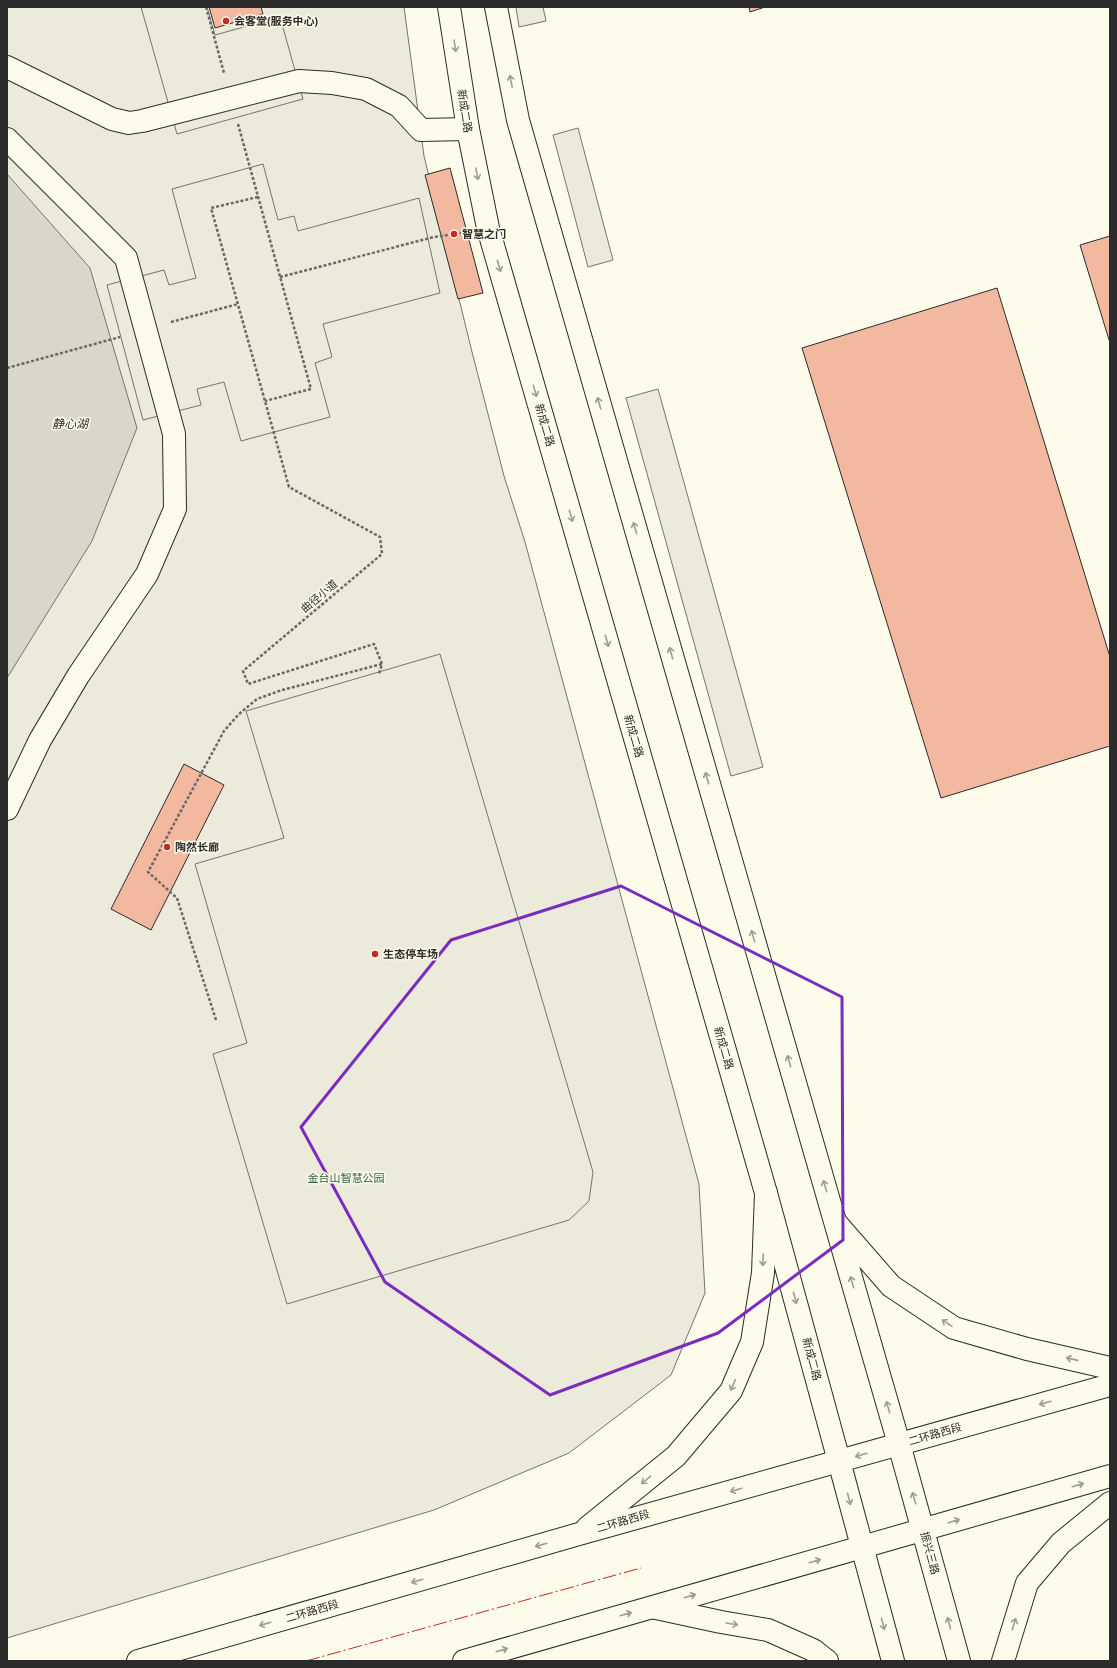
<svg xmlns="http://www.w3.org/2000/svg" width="1117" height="1668" viewBox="0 0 1117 1668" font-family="'Public Sans','Noto Sans SC',sans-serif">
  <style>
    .green { fill: #ecebdb; stroke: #74746e }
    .parking { fill: #eceadb; stroke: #74746e }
    .water { fill: #d8d7c9; stroke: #74746e }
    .building { fill: #f2b8a0; stroke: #2b2b2b }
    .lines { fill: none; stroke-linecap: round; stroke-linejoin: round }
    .minor-casing { stroke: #2b2b2b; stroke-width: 24 }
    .major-casing { stroke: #2b2b2b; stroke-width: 24 }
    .path { stroke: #6a6964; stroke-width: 2.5; stroke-dasharray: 3 2; stroke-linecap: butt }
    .minor { stroke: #fdfbea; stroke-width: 22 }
    .major { stroke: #fdfbea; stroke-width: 22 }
    .power { stroke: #c62828; stroke-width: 1; stroke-dasharray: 14 3 2 3; stroke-linecap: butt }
    .oneway { stroke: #9e9d94 }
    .marked { fill: none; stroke: #7b2cbf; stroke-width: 3; stroke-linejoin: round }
    .poi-dot { fill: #c62828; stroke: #fdfbea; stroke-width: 1.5 }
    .labels { text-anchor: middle; stroke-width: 3; stroke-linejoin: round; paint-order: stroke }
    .poi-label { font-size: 11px; font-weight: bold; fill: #2b2b2b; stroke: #fdfbea; text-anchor: start }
    .street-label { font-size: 11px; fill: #2b2b2b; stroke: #fdfbea }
    .park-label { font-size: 11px; fill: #34623c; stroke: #fdfbea }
    .water-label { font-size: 12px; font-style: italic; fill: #2b2b2b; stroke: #fdfbea }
  </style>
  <rect width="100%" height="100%" fill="#fdfbea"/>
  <!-- green -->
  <path class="green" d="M7,7h397l20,149 48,196 32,124 21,66 174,642 6,109 -34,82 -102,78 -135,57 -427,128z"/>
  <!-- parking -->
  <g class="parking">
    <path d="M141,7h66l8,28 65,-18 23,82 -126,35z"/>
    <path d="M516,7h27l3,14 -27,6z"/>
    <path d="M578,128l35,132 -25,7 -35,-132z"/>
    <path d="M263,164l15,56 16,-4 4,15 121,-33 21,95 -117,31 9,33 -17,6 15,54 -89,24 -17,-59 -27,7 4,16 -58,15 -36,-135 57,-15 5,15 27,-7 -24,-89z"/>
    <path d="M658,389l105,378 -32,9 -105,-378z"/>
    <path d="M440,654l153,518 -4,29 -20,19 -282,84 -74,-250 34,-11 -52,-179 89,-26 -38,-127z"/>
  </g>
  <!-- water -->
  <path class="water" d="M7,174l83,94 47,160 -45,113 -85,137z"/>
  <!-- building -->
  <g class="building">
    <path d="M209,7h52l2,7 -48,14z"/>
    <path d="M749,7h16l-15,5z"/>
    <path d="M450,168l33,125 -25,6 -33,-124z"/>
    <path d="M1110,236v107l-30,-98z"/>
    <path d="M997,288l113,369v89l-169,52 -139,-450z"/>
    <path d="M184,764l40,21 -73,145 -40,-21z"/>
  </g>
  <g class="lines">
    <defs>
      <g id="minor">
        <path d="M449,7l19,122 20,99 278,965 73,268"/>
        <path d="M496,7l22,113 381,1324"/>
        <path d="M7,67l105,52 17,4 13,-2 157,-40 33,2 34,6 33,17 22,24 47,-1"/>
        <path d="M7,139l119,119 48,176 1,75 -28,65 -69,102 -38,64 -33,69"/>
      </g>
      <g id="major">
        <path d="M836,1223l55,63 63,42 73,21 83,19"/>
        <path d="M899,1444l60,217"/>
        <path d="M839,1461l54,200"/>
        <path d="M587,1528l89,-72 55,-65 21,-49 11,-69 3,-80"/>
        <path d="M656,1608l65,14 47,8 45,20 14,11"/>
        <path d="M138,1661l441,-127 531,-149"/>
        <path d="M464,1661l646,-185"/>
        <path d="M1003,1661l24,-78 34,-40 49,-40"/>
      </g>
    </defs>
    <!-- minor casing -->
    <use href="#minor" class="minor-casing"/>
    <!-- major casing -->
    <use href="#major" class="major-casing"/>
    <!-- path -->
    <g class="path">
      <path d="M206,7l18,66"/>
      <path d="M238,124l73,265 -46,12"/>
      <path d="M258,197l-47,11 78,279 91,50 2,17 -139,117 5,13 126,-40 8,20 -3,10"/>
      <path d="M280,277l154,-40 28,-4"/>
      <path d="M171,322l67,-18"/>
      <path d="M7,368l113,-31"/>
      <path d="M216,1020l-39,-122 -29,-26 76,-141 15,-17 18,-15 25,-9 100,-26"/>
    </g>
    <!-- minor -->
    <use href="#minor" class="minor"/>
    <!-- major -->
    <use href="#major" class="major"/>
    <!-- power -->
    <path class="power" d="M306,1661l335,-93"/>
  </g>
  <!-- one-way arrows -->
  <defs><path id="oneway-shaft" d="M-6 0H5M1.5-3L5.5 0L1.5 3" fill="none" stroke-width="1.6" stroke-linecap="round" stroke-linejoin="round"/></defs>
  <g class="oneway">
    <use href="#oneway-shaft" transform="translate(455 46) rotate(81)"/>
    <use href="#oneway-shaft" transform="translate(511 81) rotate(-101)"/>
    <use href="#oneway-shaft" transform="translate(477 174) rotate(79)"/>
    <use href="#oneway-shaft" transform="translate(499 266) rotate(74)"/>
    <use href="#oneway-shaft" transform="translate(535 391) rotate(74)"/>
    <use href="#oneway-shaft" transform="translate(599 403) rotate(-106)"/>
    <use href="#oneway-shaft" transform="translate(571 516) rotate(74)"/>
    <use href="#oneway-shaft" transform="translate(635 528) rotate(-106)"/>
    <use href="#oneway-shaft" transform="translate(607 641) rotate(74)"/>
    <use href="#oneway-shaft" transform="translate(671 653) rotate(-106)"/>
    <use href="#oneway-shaft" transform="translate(707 778) rotate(-106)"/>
    <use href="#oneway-shaft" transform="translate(753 936) rotate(-106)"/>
    <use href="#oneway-shaft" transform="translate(789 1061) rotate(-106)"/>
    <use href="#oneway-shaft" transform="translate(825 1186) rotate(-106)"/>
    <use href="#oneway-shaft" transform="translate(763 1260) rotate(93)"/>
    <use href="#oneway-shaft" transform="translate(852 1282) rotate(-106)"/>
    <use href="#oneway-shaft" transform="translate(795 1298) rotate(75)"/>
    <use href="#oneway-shaft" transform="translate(947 1323) rotate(-146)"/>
    <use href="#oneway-shaft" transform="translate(1072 1359) rotate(-167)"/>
    <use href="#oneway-shaft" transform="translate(733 1385) rotate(114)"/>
    <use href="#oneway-shaft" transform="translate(1045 1403) rotate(164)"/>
    <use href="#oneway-shaft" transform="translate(888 1407) rotate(-106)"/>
    <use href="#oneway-shaft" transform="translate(861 1455) rotate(164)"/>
    <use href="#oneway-shaft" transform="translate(646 1480) rotate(141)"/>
    <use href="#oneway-shaft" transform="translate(1078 1485) rotate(-16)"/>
    <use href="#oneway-shaft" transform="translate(736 1490) rotate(164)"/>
    <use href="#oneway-shaft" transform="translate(914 1498) rotate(-106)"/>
    <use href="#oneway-shaft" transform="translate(849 1499) rotate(75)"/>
    <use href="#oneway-shaft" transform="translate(954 1521) rotate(-16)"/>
    <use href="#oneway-shaft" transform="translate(541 1545) rotate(164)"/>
    <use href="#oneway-shaft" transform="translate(815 1561) rotate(-16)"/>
    <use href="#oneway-shaft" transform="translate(417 1581) rotate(164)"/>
    <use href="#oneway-shaft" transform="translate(690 1596) rotate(-16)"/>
    <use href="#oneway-shaft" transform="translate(626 1614) rotate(-16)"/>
    <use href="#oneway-shaft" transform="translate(949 1623) rotate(-105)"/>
    <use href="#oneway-shaft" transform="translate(265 1624) rotate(164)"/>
    <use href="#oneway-shaft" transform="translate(732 1624) rotate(9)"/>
    <use href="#oneway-shaft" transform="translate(883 1624) rotate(75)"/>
    <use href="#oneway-shaft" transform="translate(1014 1624) rotate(-73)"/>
    <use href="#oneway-shaft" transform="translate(502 1650) rotate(-16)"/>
  </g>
  <!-- marked area -->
  <path class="marked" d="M621,886l221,111 1,243 -125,93 -168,62 -165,-113 -84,-155 150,-187z"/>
  <!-- markers -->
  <g class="poi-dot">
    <circle cx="226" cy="21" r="4"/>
    <circle cx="454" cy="234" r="4"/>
    <circle cx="167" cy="847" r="4"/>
    <circle cx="375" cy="954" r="4"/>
  </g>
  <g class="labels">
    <!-- poi labels -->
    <g class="poi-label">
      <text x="234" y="25">会客堂(服务中心)</text>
      <text x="462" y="238">智慧之门</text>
      <text x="175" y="851">陶然长廊</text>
      <text x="383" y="958">生态停车场</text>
    </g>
    <!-- street labels -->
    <g class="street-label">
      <text transform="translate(465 111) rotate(81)" y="4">新成二路</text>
      <text transform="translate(545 425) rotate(74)" y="4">新成二路</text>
      <text transform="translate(319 596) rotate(-40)" y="4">曲径小道</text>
      <text transform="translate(634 736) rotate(74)" y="4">新成二路</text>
      <text transform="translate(724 1048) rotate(74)" y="4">新成二路</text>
      <text transform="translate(812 1359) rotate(75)" y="4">新成二路</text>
      <text transform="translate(935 1434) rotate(-16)" y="4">二环路西段</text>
      <text transform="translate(623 1521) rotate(-16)" y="4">二环路西段</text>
      <text transform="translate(930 1553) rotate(75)" y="4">振兴三路</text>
      <text transform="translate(312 1611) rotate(-16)" y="4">二环路西段</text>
    </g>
    <!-- park labels -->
    <g class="park-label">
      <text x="346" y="1182">金台山智慧公园</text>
    </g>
    <!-- water labels -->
    <g class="water-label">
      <text x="70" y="428">静心湖</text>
    </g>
  </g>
  <!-- border -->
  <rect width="1117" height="1668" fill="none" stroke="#2b2b2b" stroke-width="16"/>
</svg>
